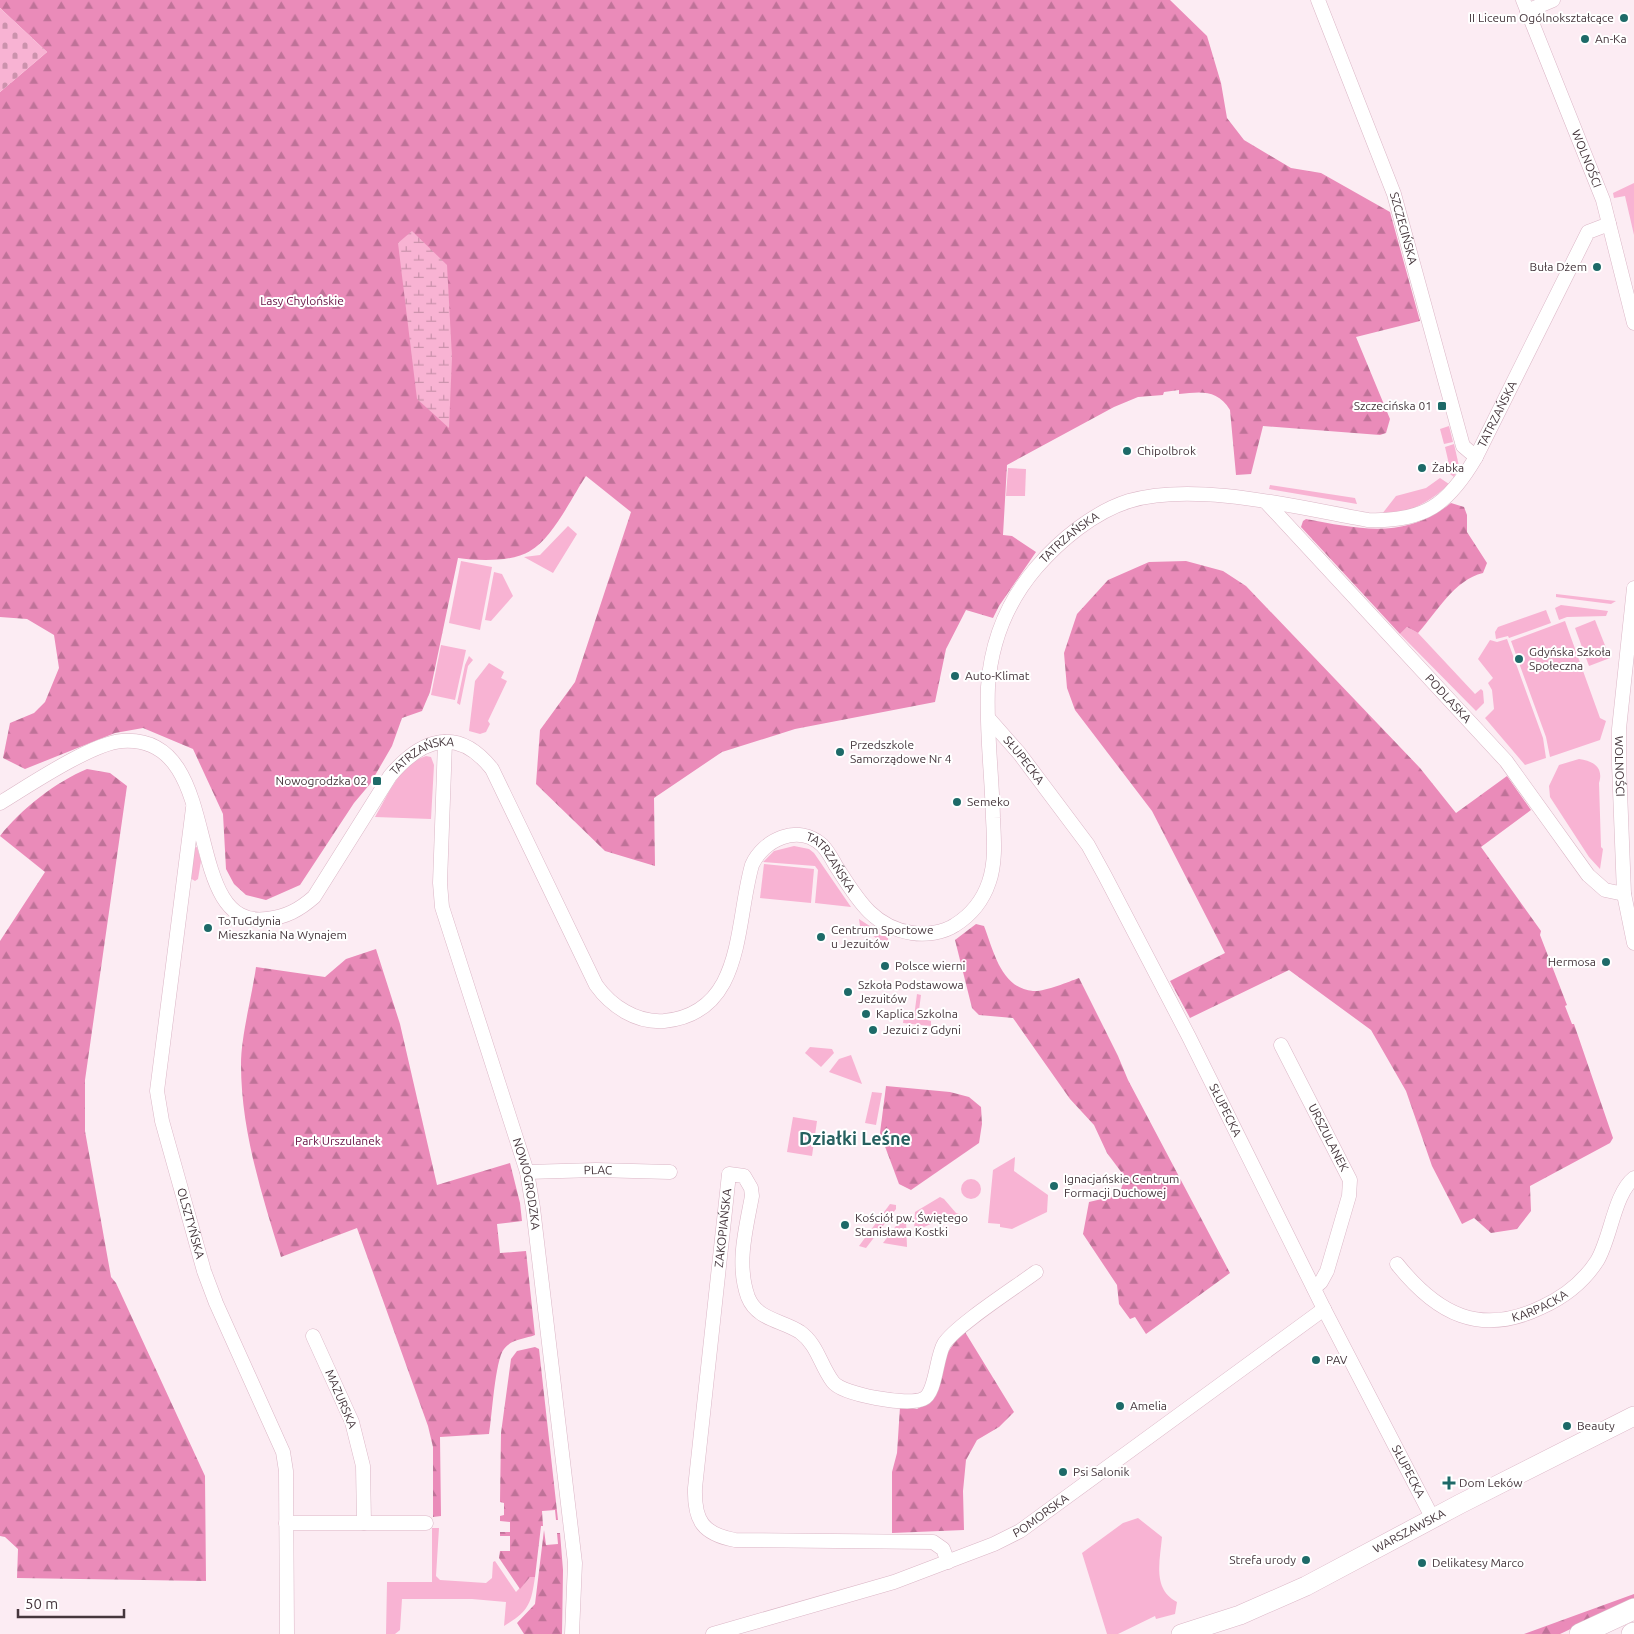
<svg xmlns="http://www.w3.org/2000/svg" width="1634" height="1634" viewBox="0 0 1634 1634" font-family="Ubuntu,sans-serif">
  <style>
    .green { fill: #f8b3d3 }
    .forest { fill: url(#forest-firs) }
    .wetland { fill: url(#wetland-marsh) }
    .cemetery { fill: url(#cemetery-stones) }
    .lines { fill: none; stroke-linecap: round; stroke-linejoin: round }
    .street-casing { stroke: #dbb6c6; stroke-width: 15 }
    .secondary-casing { stroke: #dbb6c6; stroke-width: 20 }
    .primary-casing { stroke: #dbb6c6; stroke-width: 22 }
    .street { stroke: #fff; stroke-width: 14 }
    .secondary { stroke: #fff; stroke-width: 19 }
    .primary { stroke: #fff; stroke-width: 21 }
    .poi-dot { fill: #1d6a68; stroke: #fff; stroke-width: 2 }
    .labels { text-anchor: middle; stroke-width: 4; stroke-linejoin: round; paint-order: stroke }
    .poi-label { font-size: 12px; fill: #45363c; stroke: #fff; text-anchor: start }
    .street-label { font-size: 12px; fill: #45363c; stroke: #fff }
    .park-label { font-size: 12px; fill: #651042; stroke: #fff }
    .district-label { font-size: 18px; font-weight: bold; fill: #26605f; stroke: #fff }
  </style>
  <defs>
    <pattern id="forest-firs" width="22" height="20" patternUnits="userSpaceOnUse" patternTransform="scale(1.25)"><rect width="22" height="20" fill="#ea8bb9"/><path d="M5 1l3.5 6h-7zM16 11l3.5 6h-7z" fill="#bf7298"/></pattern>
    <pattern id="wetland-marsh" width="20" height="14" patternUnits="userSpaceOnUse" patternTransform="scale(1.25)"><rect width="20" height="14" fill="#f8b3d3"/><path d="M1 5h8M5 5V1M11 12h8M15 12V8" fill="none" stroke="#cb92ac"/></pattern>
    <pattern id="cemetery-stones" width="16" height="16" patternUnits="userSpaceOnUse" patternTransform="scale(1.25)"><rect width="16" height="16" fill="#f8b3d3"/><path d="M2 7V4a2 2 0 0 1 4 0v3zM10 15v-3a2 2 0 0 1 4 0v3z" fill="#cb92ac"/></pattern>
  </defs>
  <rect width="100%" height="100%" fill="#fcecf3"/>
  <!-- green -->
  <g class="green">
    <path d="M1634,183v52l-9,-39 -11,2 -1,-5z"/>
    <path d="M1449,426l4,16 -9,2 -4,-15z"/>
    <path d="M1454,444l5,22 -5,11 -8,-6 2,-11 -3,-13z"/>
    <path d="M1008,468l18,1 -1,27h-19z"/>
    <path d="M1440,478l9,6c-16,16 -43,32 -67,30l14,-18 30,-8z"/>
    <path d="M1270,485l85,13 2,6 -88,-15z"/>
    <path d="M568,526l9,8 -24,39 -29,-16 16,-2z"/>
    <path d="M461,561l31,6 -12,63 -31,-7z"/>
    <path d="M494,572l8,2 11,22 -22,25 -6,-1z"/>
    <path d="M1556,594l60,7 -5,3 -55,-7z"/>
    <path d="M1561,605l47,6 -2,5 -39,1 -8,3 -4,-12z"/>
    <path d="M1546,610l5,13 -42,15 -1,-2 -12,3 -1,-7 3,-5z"/>
    <path d="M1595,620l15,38 -21,8 -14,-38z"/>
    <path d="M1565,621l35,97 6,3 -6,19 -50,17 -4,-20 -35,-96z"/>
    <path d="M1407,627l11,6 57,61 6,-5 2,2 1,12 -8,8 -76,-77z"/>
    <path d="M1507,639l36,99 3,20 -21,7 -40,-47 9,-9 -2,-19 -4,-7 5,-5 -15,-19 12,-19 7,2z"/>
    <path d="M441,645l25,5 -11,50 -24,-5z"/>
    <path d="M469,656l4,4 -5,6 -8,39 -3,-2 8,-38z"/>
    <path d="M489,663l15,9 -3,6 6,3 -19,40 2,3 -4,8 -6,2 -11,-3 6,-50z"/>
    <path d="M426,756l5,1 3,8 -3,54 -56,-2c13,-22 25,-53 51,-61z"/>
    <path d="M1579,759c14,2 25,8 20,24l2,64 2,2 -3,20 -11,-12 -39,-60 -1,-11 10,-21z"/>
    <path d="M794,846l15,3 5,4 37,54 -36,-4 3,-33 -3,-4 -52,-4 11,-11z"/>
    <path d="M197,847l4,14 -3,18 -3,2 -5,-3 4,-30z"/>
    <path d="M764,864l50,5 -3,34 -51,-5z"/>
    <path d="M859,919l29,19v6h-4l-24,-18z"/>
    <path d="M917,994l4,1 -3,23 13,3v5l-28,-3 1,-7 10,1z"/>
    <path d="M810,1047l22,2 2,4 -13,14 -16,-14z"/>
    <path d="M851,1055l11,29 -33,-12 10,-13z"/>
    <path d="M872,1092l10,1 -6,32 -11,-2z"/>
    <path d="M793,1117l24,4 -5,35 -25,-4z"/>
    <path d="M1015,1157l-1,14 34,24 -1,17 -35,17 -12,-2v-3l-12,-1 5,-53z"/>
    <circle cx="971" cy="1189" r="10"/>
    <path d="M940,1197l4,2 12,14 9,3v8l-30,-5v3l-13,6v3l6,5 -9,-1 -5,-5 1,-18z"/>
    <path d="M890,1204l6,1v4l-30,39 -7,-2z"/>
    <path d="M902,1218l4,2 1,27 -24,-4z"/>
    <path d="M1138,1518l24,19c-2,24 -10,52 15,65l-2,12 -19,5 -1,-3 -37,18h-11l-25,-81 41,-30z"/>
    <path d="M432,1528h7l-3,48 4,4 46,3 6,-5 1,-16 2,-1 21,31 14,-15h5c-4,27 -6,34 -31,49l2,-24 -34,-3h-70l-2,31 -5,4h-9l1,-52h45z"/>
  </g>
  <!-- forest -->
  <g class="forest">
    <path d="M0,0h1170l37,36 14,47 6,35 17,22 47,28 30,5 69,39 30,109 -64,16 34,82 -4,14 -6,2 -117,-9 -12,48 -15,1 -6,-65c-13,-21 -29,-18 -51,-16v-4l-15,2 -1,3 -25,2 -24,10 -107,58 -4,70 9,1 24,16 -37,54 -6,12 -27,-8 -20,39 -11,53 -140,27 -73,23 -68,46 1,68 -50,-15 -69,-67 4,-54 35,-48 56,-170 -45,-36c-14,21 -34,63 -56,75 -17,11 -52,10 -72,7l-28,134 -8,19 -20,7 -10,28 -22,38 -16,19 -54,82 -34,15 -20,-5 -12,-11 -8,-15 -3,-55 -30,-65 -50,-21 -28,5 -90,36 -22,-11 7,-35 24,-10 11,-11 14,-34 -5,-33 -27,-16 -27,-2v-525l47,-40 -47,-44z"/>
    <path d="M1451,503l13,4 3,8v17l20,31 -4,10c-29,7 -46,39 -65,60l-11,-6 -7,7 -99,-107 2,-6 3,-2c54,10 98,21 145,-16z"/>
    <path d="M1186,561l37,10 23,15 174,182 36,45 51,-37 24,34 -50,37 60,84 -1,4 27,70 -2,1 7,18h2l39,114 -3,5 -80,43 1,25 -14,18 -26,4 -17,-15 -12,6 -30,-58 -26,-75 -35,-61 -82,-60 -99,48 -20,-37 55,-28 -73,-142 -77,-101 -8,-22 -3,-35 13,-39 31,-34 41,-18z"/>
    <path d="M87,769l23,4 17,13 -42,294v51l26,146 5,6 89,193 1,105 -189,-3 1,-29 -13,-12 -5,-1v-595l45,-69 -45,-36c20,-26 57,-55 87,-67z"/>
    <path d="M976,924l8,2c10,26 17,62 49,65 11,1 35,-9 46,-13l39,78 10,24 102,193 -84,61 -11,-17 -5,2 -11,-15 -2,-19 -34,-51 6,-32 30,-7 6,-18 -18,-24 -13,-28 -24,-26 -57,-81 -34,-3 -7,-7 -17,-68z"/>
    <path d="M376,949l24,75 37,161 73,-22 10,40 2,18 -25,3 3,29 26,-2 9,84c-10,4 -24,4 -31,14 -9,11 -12,68 -15,85l-49,3 1,79 -8,1v-70l-5,-21 -71,-198 -76,29c-19,-62 -40,-126 -40,-193 0,-28 11,-68 15,-97l69,10 21,-18z"/>
    <path d="M886,1086l64,6 19,5 12,10 1,17 -3,19 -68,47 -12,-6 -19,-51z"/>
    <path d="M965,1332l49,80 -15,15 -22,13 -11,20 -3,31 1,39 -72,3v-61l5,-19 3,-46 17,2 13,-7c8,-29 12,-49 35,-70z"/>
    <path d="M535,1347l4,2 19,171h-2l-1,-10 -13,1 1,15h-2l-6,51h-5l-10,12 -21,-31 1,-7h10v-15h-10v-4h10v-10l-10,-1v-5l4,-1v-12l-4,-1 1,-69 10,-74 6,-8z"/>
    <path d="M544,1530l2,15 12,-1 -1,-11h3l3,37 -1,64h-38l-7,-11 18,-19z"/>
    <path d="M1634,1594v5l-74,35h-36z"/>
  </g>
  <!-- wetland -->
  <path class="wetland" d="M412,231l35,34 5,92 -3,71 -32,-29 -19,-156z"/>
  <!-- cemetery -->
  <path class="cemetery" d="M0,8l47,44 -47,40z"/>
  <g class="lines">
    <defs>
      <g id="street">
        <path id="s1" d="M1318,0l76,194 69,252 13,11"/>
        <path id="s2" d="M1523,0l80,200 31,123"/>
        <path d="M1527,11l26,-11"/>
        <path id="s3" d="M1266,502l240,259 82,114 17,15 19,4"/>
        <path id="s4" d="M1634,588l-15,141v35l5,130 10,49"/>
        <path id="s5" d="M989,719l30,34 69,92 17,31 84,161 135,272 109,210"/>
        <path id="s6" d="M445,742l-5,141 2,24 85,265 6,36 42,355 -3,71"/>
        <path id="s7" d="M0,803c28,-17 92,-60 122,-62 106,-8 56,190 145,178 19,-2 32,-9 47,-22l76,-121c32,-38 68,-50 102,-7l104,216c15,21 40,38 68,36 81,-8 71,-97 88,-156 11,-25 46,-42 70,-20 6,6 10,14 14,21 20,31 36,61 76,67 13,2 31,0 43,-8 16,-10 28,-25 34,-43 7,-20 5,-43 4,-64 -1,-43 -7,-88 -5,-131 3,-45 19,-85 48,-119 24,-28 58,-56 93,-67 68,-20 170,7 239,19 56,2 80,-15 108,-63l112,-225 21,-8"/>
        <path id="s8" d="M193,808l-36,283 5,30 42,150 12,32 67,149 3,19 1,163"/>
        <path id="s9" d="M1281,1045l69,135 -1,16 -22,75 -6,11 -7,6"/>
        <path id="s10" d="M527,1172l69,-2 74,2"/>
        <path id="s11" d="M1397,1264c40,50 83,73 145,43 22,-10 42,-26 55,-46 14,-23 17,-67 37,-83"/>
        <path d="M286,1523h78l-1,-57 -11,-44 -39,-86"/>
        <path d="M364,1523h62"/>
        <path id="s12" d="M948,1562l-5,-13 -10,-7 -198,-2c-32,-6 -41,-19 -40,-52l34,-314 15,2 7,12 1,8c-6,33 -16,68 -4,101 9,23 34,23 52,35 18,13 20,33 33,50 10,13 75,24 90,17 13,-5 13,-42 21,-55 11,-18 72,-57 92,-72"/>
        <path id="s13" d="M713,1634l181,-52 100,-38 26,-13 304,-222"/>
      </g>
      <g id="secondary">
        <path id="s14" d="M1181,1634l59,-19 66,-29 154,-82 174,-88"/>
      </g>
      <g id="primary">
        <path d="M1580,1634l54,-25"/>
        <path d="M1632,1634l2,-1"/>
      </g>
    </defs>
    <!-- street casing -->
    <use href="#street" class="street-casing"/>
    <!-- secondary casing -->
    <use href="#secondary" class="secondary-casing"/>
    <!-- primary casing -->
    <use href="#primary" class="primary-casing"/>
    <!-- street -->
    <use href="#street" class="street"/>
    <!-- secondary -->
    <use href="#secondary" class="secondary"/>
    <!-- primary -->
    <use href="#primary" class="primary"/>
  </g>
  <!-- markers -->
  <g class="poi-dot">
    <circle cx="1624" cy="18" r="5"/>
    <circle cx="1585" cy="39" r="5"/>
    <circle cx="1597" cy="267" r="5"/>
    <rect x="1437" y="401" width="10" height="10" rx="2.5"/>
    <circle cx="1127" cy="451" r="5"/>
    <circle cx="1422" cy="468" r="5"/>
    <circle cx="1519" cy="659" r="5"/>
    <circle cx="955" cy="676" r="5"/>
    <circle cx="840" cy="752" r="5"/>
    <rect x="372" y="776" width="10" height="10" rx="2.5"/>
    <circle cx="957" cy="802" r="5"/>
    <circle cx="208" cy="928" r="5"/>
    <circle cx="821" cy="937" r="5"/>
    <circle cx="1606" cy="962" r="5"/>
    <circle cx="885" cy="966" r="5"/>
    <circle cx="848" cy="992" r="5"/>
    <circle cx="866" cy="1014" r="5"/>
    <circle cx="873" cy="1030" r="5"/>
    <circle cx="1054" cy="1186" r="5"/>
    <circle cx="845" cy="1225" r="5"/>
    <circle cx="1316" cy="1360" r="5"/>
    <circle cx="1120" cy="1406" r="5"/>
    <circle cx="1567" cy="1426" r="5"/>
    <circle cx="1063" cy="1472" r="5"/>
    <path d="M1446.5 1475.5h5v5h5v5h-5v5h-5v-5h-5v-5h5z"/>
    <circle cx="1306" cy="1560" r="5"/>
    <circle cx="1422" cy="1563" r="5"/>
  </g>
  <g class="labels">
    <!-- poi labels -->
    <g class="poi-label">
      <text x="1614" y="22" text-anchor="end">II Liceum Ogólnokształcące</text>
      <text x="1595" y="43">An-Ka</text>
      <text x="1587" y="271" text-anchor="end">Buła Dżem</text>
      <text x="1432" y="410" text-anchor="end">Szczecińska 01</text>
      <text x="1137" y="455">Chipolbrok</text>
      <text x="1432" y="472">Żabka</text>
      <text x="1529" y="656">Gdyńska Szkoła<tspan x="1529" dy="14">Społeczna</tspan></text>
      <text x="965" y="680">Auto-Klimat</text>
      <text x="850" y="749">Przedszkole<tspan x="850" dy="14">Samorządowe Nr 4</tspan></text>
      <text x="367" y="785" text-anchor="end">Nowogrodzka 02</text>
      <text x="967" y="806">Semeko</text>
      <text x="218" y="925">ToTuGdynia<tspan x="218" dy="14">Mieszkania Na Wynajem</tspan></text>
      <text x="831" y="934">Centrum Sportowe<tspan x="831" dy="14">u Jezuitów</tspan></text>
      <text x="1596" y="966" text-anchor="end">Hermosa</text>
      <text x="895" y="970">Polsce wierni</text>
      <text x="858" y="989">Szkoła Podstawowa<tspan x="858" dy="14">Jezuitów</tspan></text>
      <text x="876" y="1018">Kaplica Szkolna</text>
      <text x="883" y="1034">Jezuici z Gdyni</text>
      <text x="1064" y="1183">Ignacjańskie Centrum<tspan x="1064" dy="14">Formacji Duchowej</tspan></text>
      <text x="855" y="1222">Kościół pw. Świętego<tspan x="855" dy="14">Stanisława Kostki</tspan></text>
      <text x="1326" y="1364">PAV</text>
      <text x="1130" y="1410">Amelia</text>
      <text x="1577" y="1430">Beauty</text>
      <text x="1073" y="1476">Psi Salonik</text>
      <text x="1459" y="1487">Dom Leków</text>
      <text x="1296" y="1564" text-anchor="end">Strefa urody</text>
      <text x="1432" y="1567">Delikatesy Marco</text>
    </g>
    <!-- street labels -->
    <g class="street-label">
      <text dy="4" stroke="none"><textPath href="#s2" startOffset="171">WOLNOŚCI</textPath></text>
      <text dy="4" stroke="none"><textPath href="#s1" startOffset="244">SZCZECIŃSKA</textPath></text>
      <text dy="4" stroke="none"><textPath href="#s7" startOffset="2408">TATRZAŃSKA</textPath></text>
      <text dy="4" stroke="none"><textPath href="#s7" startOffset="1914">TATRZAŃSKA</textPath></text>
      <text dy="4" stroke="none"><textPath href="#s3" startOffset="268">PODLASKA</textPath></text>
      <text dy="4" stroke="none"><textPath href="#s5" startOffset="54">SŁUPECKA</textPath></text>
      <text dy="4" stroke="none"><textPath href="#s7" startOffset="628">TATRZAŃSKA</textPath></text>
      <text dy="4" stroke="none"><textPath href="#s4" startOffset="179">WOLNOŚCI</textPath></text>
      <text dy="4" stroke="none"><textPath href="#s7" startOffset="1330">TATRZAŃSKA</textPath></text>
      <text dy="4" stroke="none"><textPath href="#s5" startOffset="459">SŁUPECKA</textPath></text>
      <text dy="4" stroke="none"><textPath href="#s9" startOffset="104">URSZULANEK</textPath></text>
      <text dy="4" stroke="none"><textPath href="#s10" startOffset="71">PLAC</textPath></text>
      <text dy="4" stroke="none"><textPath href="#s6" startOffset="455">NOWOGRODZKA</textPath></text>
      <text dy="4" stroke="none"><textPath href="#s8" startOffset="422">OLSZTYŃSKA</textPath></text>
      <text dy="4" stroke="none"><textPath href="#s12" startOffset="560">ZAKOPIAŃSKA</textPath></text>
      <text dy="4" stroke="none"><textPath href="#s11" startOffset="165">KARPACKA</textPath></text>
      <text transform="translate(341 1399) rotate(67)" y="4">MAZURSKA</text>
      <text dy="4" stroke="none"><textPath href="#s5" startOffset="864">SŁUPECKA</textPath></text>
      <text dy="4" stroke="none"><textPath href="#s13" startOffset="350">POMORSKA</textPath></text>
      <text dy="4" stroke="none"><textPath href="#s14" startOffset="251">WARSZAWSKA</textPath></text>
    </g>
    <!-- park labels -->
    <g class="park-label">
      <text x="302" y="305">Lasy Chylońskie</text>
      <text x="338" y="1145">Park Urszulanek</text>
    </g>
    <!-- district labels -->
    <g class="district-label">
      <text x="855" y="1145">Działki Leśne</text>
    </g>
  </g>
  <!-- scale -->
  <path d="M18 1609v8h106v-8" fill="none" stroke="#45363c" stroke-width="2.5"/>
  <text x="25" y="1609" font-size="15" fill="#45363c" stroke="#ffffff" stroke-width="4" paint-order="stroke">50 m</text>
</svg>
